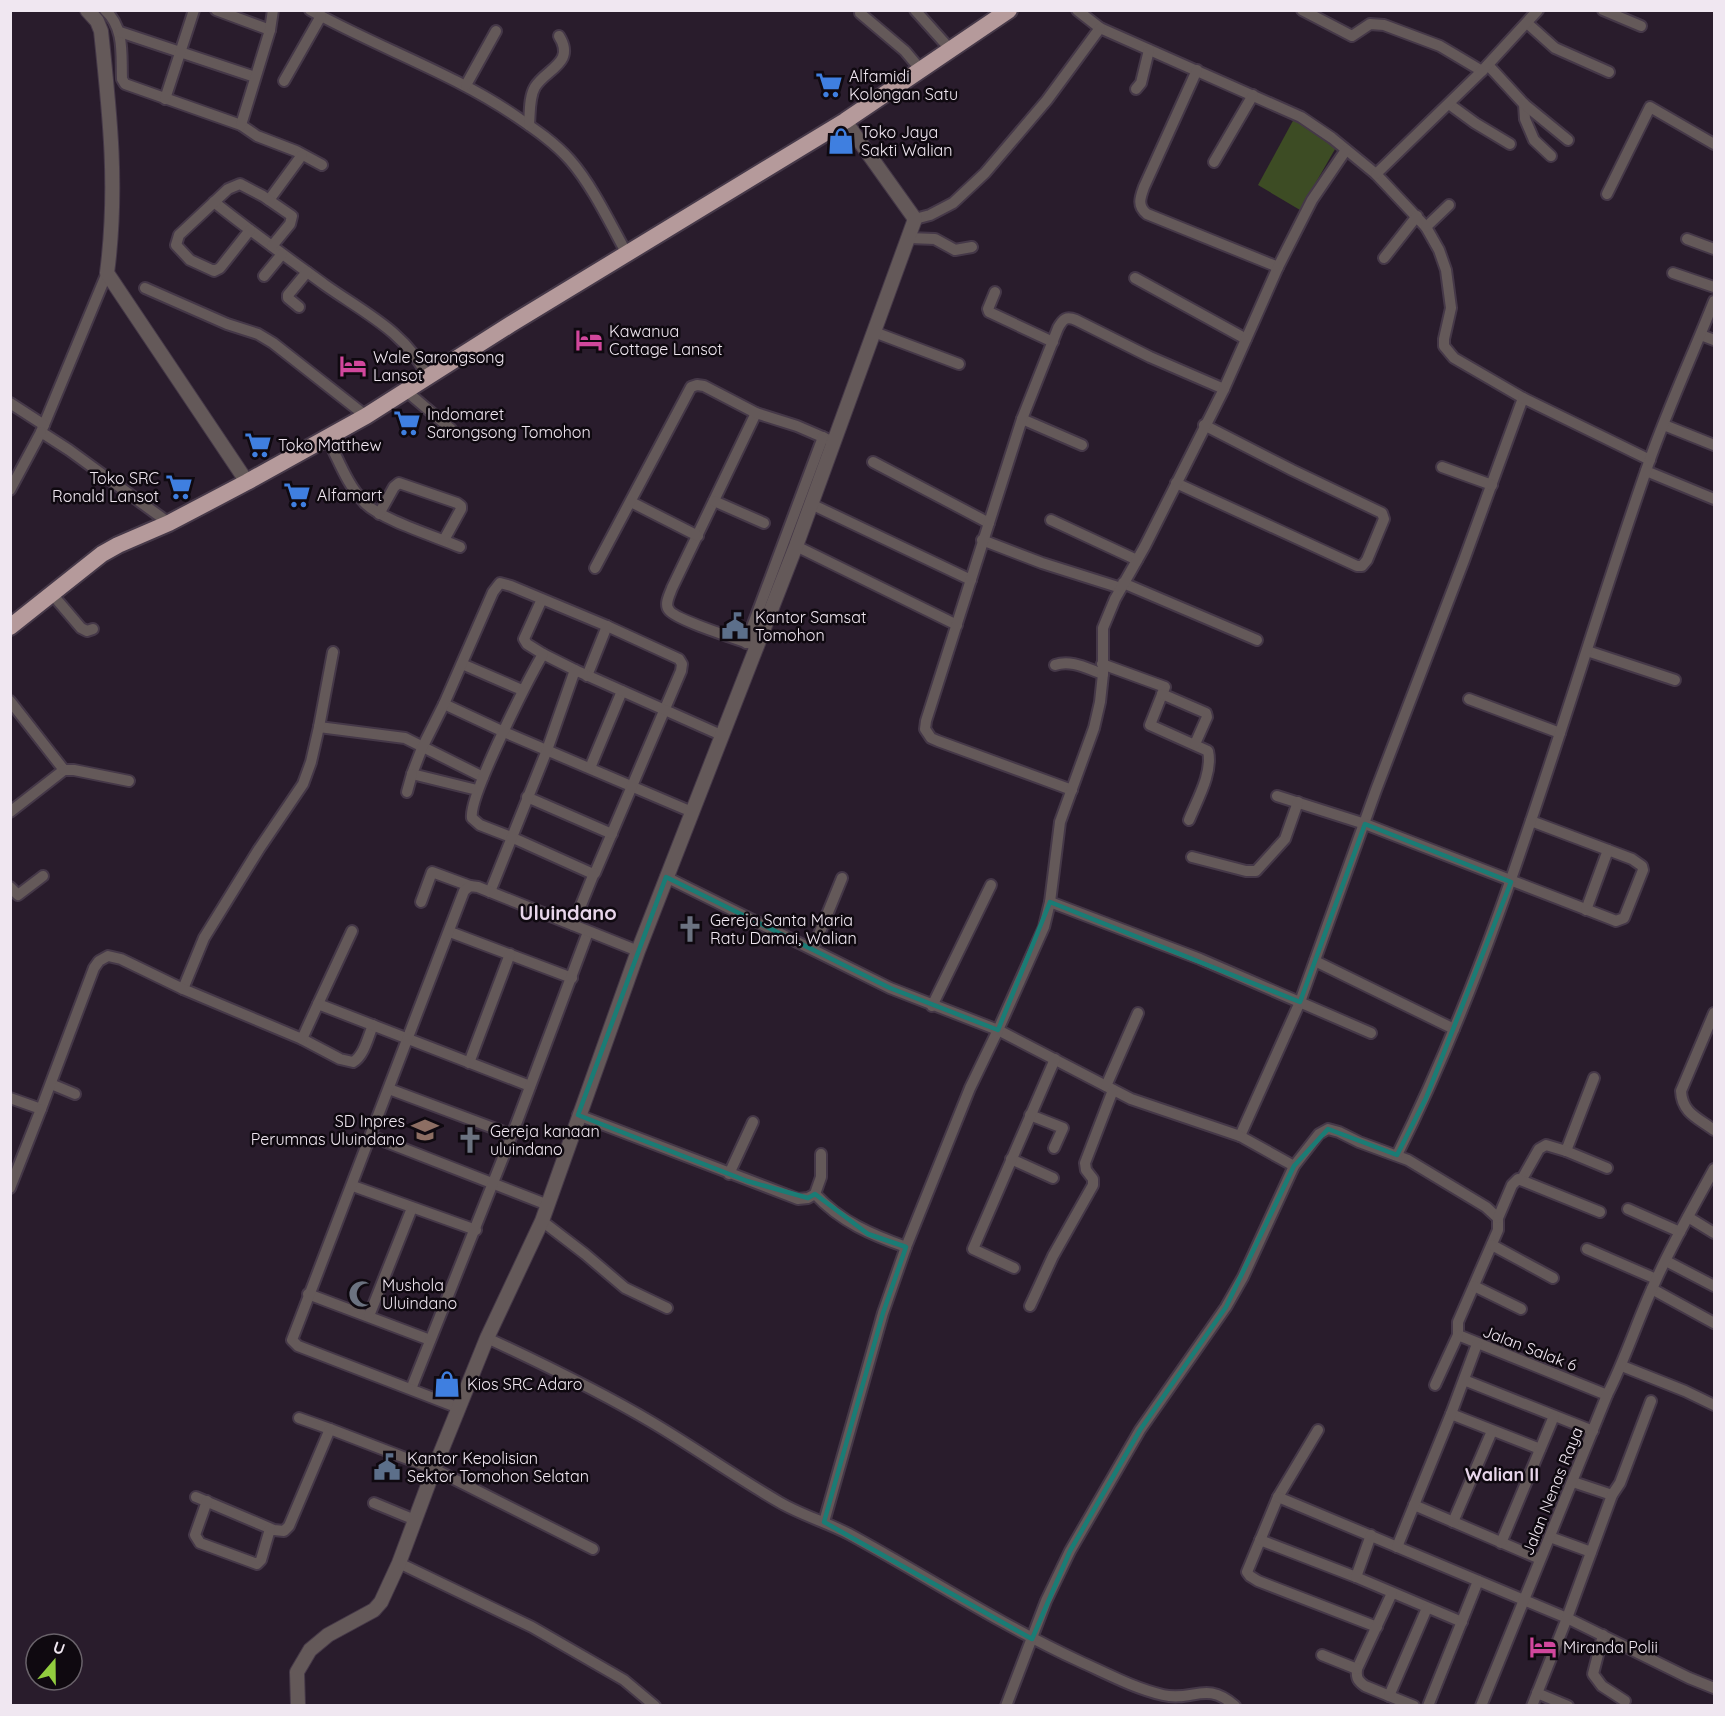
<svg xmlns="http://www.w3.org/2000/svg" width="1725" height="1716" viewBox="0 0 1725 1716" font-family="Quicksand,sans-serif">
  <style>
    .green { fill: #3d4c24 }
    .lines { fill: none; stroke-linecap: round; stroke-linejoin: round }
    .minor-casing { stroke: #453848; stroke-width: 14 }
    .tertiary-casing { stroke: #453848; stroke-width: 16 }
    .trunk-casing { stroke: #453848; stroke-width: 20 }
    .minor { stroke: #645959; stroke-width: 10 }
    .tertiary { stroke: #645959; stroke-width: 14 }
    .trunk { stroke: #b59a9b; stroke-width: 16 }
    .marked { fill: none; stroke: #1a7c75; stroke-width: 4.5; stroke-linejoin: round }
    .labels { text-anchor: middle; stroke-width: 5; stroke-linejoin: round; paint-order: stroke }
    .poi-label { font-size: 16px; fill: #f0e7f1; stroke: #0f0910; text-anchor: start }
    .street-label { font-size: 16px; fill: #f0e7f1; stroke: #0f0910 }
    .neighbourhood-label { font-size: 18px; font-weight: bold; fill: #e8d6eb; stroke: #0f0910 }
    .quarter-label { font-size: 20px; font-weight: bold; fill: #e8d6eb; stroke: #0f0910 }
  </style>
  <rect width="100%" height="100%" fill="#291c2c"/>
  <!-- green -->
  <path class="green" d="M1295,117l43,27 -38,66 -42,-25z"/>
  <g class="lines">
    <defs>
      <g id="minor">
        <path d="M105,10c20,18 16,45 17,69l3,5 116,41 16,11 39,15 26,14"/>
        <path d="M216,10l54,20"/>
        <path d="M310,10c68,38 143,63 207,107 19,13 38,26 53,43 22,25 41,65 57,94"/>
        <path d="M915,10l35,39"/>
        <path d="M1077,10l23,18 201,89 31,21 44,36 50,53 13,23 7,20 5,38 -7,31v7l10,12 69,40 -59,162 -88,230 -76,212 -60,134"/>
        <path d="M1302,10l50,26 18,-12 14,1 56,21 42,25"/>
        <path d="M1603,10l38,16"/>
        <path d="M860,13l45,38 16,19"/>
        <path d="M1527,23l28,25 54,24"/>
        <path d="M120,32l135,45"/>
        <path d="M1488,65l36,39 1,15 9,21 17,16"/>
        <path d="M1197,70l-53,117c-4,11 -7,19 3,27l131,53"/>
        <path d="M284,81l37,-65"/>
        <path d="M466,85l30,-54"/>
        <path d="M1136,89l5,-6 8,-33"/>
        <path d="M165,99l29,-89"/>
        <path d="M1449,104l26,19 35,21"/>
        <path d="M1524,104l44,36"/>
        <path d="M241,125l29,-95 3,-20"/>
        <path d="M529,125c1,-12 0,-28 6,-38 11,-18 41,-24 24,-51"/>
        <path d="M1214,162l39,-67"/>
        <path d="M1376,174l106,-103 56,-61"/>
        <path d="M1607,194l43,-87 64,37"/>
        <path d="M269,200l33,-45"/>
        <path d="M214,202c36,29 74,56 111,83 38,27 81,47 102,91"/>
        <path d="M915,219l15,-4 23,-12 32,-30 62,-73 53,-72"/>
        <path d="M1426,227l23,-22"/>
        <path d="M250,230l-30,38 -6,3 -24,-11 -14,-15 3,-10 49,-46 12,-5 23,12 29,20 -2,8 -18,22"/>
        <path d="M909,238l26,1 20,11 17,-3"/>
        <path d="M1687,239l27,10"/>
        <path d="M1384,258l33,-42"/>
        <path d="M107,273l-66,159 28,18 100,73"/>
        <path d="M1673,273l41,14"/>
        <path d="M264,276l18,-22"/>
        <path d="M1135,278l111,61"/>
        <path d="M145,288l82,36 31,10 15,9 93,73"/>
        <path d="M995,292l-7,17 1,3 64,30"/>
        <path d="M299,307l-11,-9v-3l19,-23"/>
        <path d="M874,332l85,32"/>
        <path d="M1701,335l13,5"/>
        <path d="M405,390l46,39"/>
        <path d="M1523,398l127,62"/>
        <path d="M10,403l34,22"/>
        <path d="M756,413l-84,175c-2,6 -8,16 -3,22 6,10 74,31 88,36"/>
        <path d="M1022,419l60,26"/>
        <path d="M1664,425l50,20"/>
        <path d="M327,438c11,20 20,47 37,64 15,17 73,35 96,45"/>
        <path d="M873,462l116,61"/>
        <path d="M1442,467l50,18"/>
        <path d="M1646,471l68,28"/>
        <path d="M1176,483l181,83h5l5,-6 17,-41 -2,-6 -90,-43 -88,-45"/>
        <path d="M10,490l31,-58"/>
        <path d="M714,501l50,22"/>
        <path d="M631,502l67,34"/>
        <path d="M811,504l160,76"/>
        <path d="M379,514l15,-27 5,-4 58,20 4,3v3l-17,31"/>
        <path d="M1051,520l86,40"/>
        <path d="M982,540l60,23 79,25"/>
        <path d="M796,546l161,79"/>
        <path d="M595,568l96,-181 6,-2 7,1 52,27 41,13 37,16"/>
        <path d="M1123,583l134,57"/>
        <path d="M52,594l29,34 6,3 6,-2"/>
        <path d="M746,643l77,-206"/>
        <path d="M1587,651l88,29"/>
        <path d="M543,654l32,16"/>
        <path d="M462,664l60,26"/>
        <path d="M1102,664l63,23 -15,38 58,26c5,22 -11,49 -19,69"/>
        <path d="M1055,665c16,-6 33,4 48,9"/>
        <path d="M587,676l20,-50"/>
        <path d="M1162,694l44,19 1,4 -12,27"/>
        <path d="M1469,699l91,34"/>
        <path d="M10,701l54,69 -54,42"/>
        <path d="M444,704l60,28 188,80"/>
        <path d="M319,727l86,11 78,39"/>
        <path d="M590,768l32,-77"/>
        <path d="M64,770h10l55,11"/>
        <path d="M477,790l-65,-16 10,-26 22,-44 49,-112 7,-9 11,3 96,40 72,33 3,5 -1,7 -86,202h-4l-80,-36 -31,-12 -8,-7c-4,-21 57,-140 71,-164l-16,-10 -3,-5 18,-40"/>
        <path d="M1072,790l-134,-49 -7,-3 -6,-9 1,-8 96,-302 36,-91c5,-9 8,-12 18,-8l74,37 74,32"/>
        <path d="M407,792l5,-18"/>
        <path d="M1277,796l88,28 246,95 5,2 8,-3 19,-48 -1,-4 -10,-7 -101,-38"/>
        <path d="M527,797l85,37"/>
        <path d="M1192,857l54,14h10l29,-32 13,-37"/>
        <path d="M666,877l224,111 108,42 133,69 109,37 54,30 25,-32 9,-5 11,3 20,10 49,18 78,47 12,11v12l-40,92v13l149,60"/>
        <path d="M10,887l8,8 25,-19"/>
        <path d="M490,892l57,-142 28,-80 146,65"/>
        <path d="M421,902l11,-30 38,14"/>
        <path d="M1050,902l150,57 171,74"/>
        <path d="M1586,910l22,-60"/>
        <path d="M573,925l21,-52"/>
        <path d="M450,932l122,46"/>
        <path d="M813,949l29,-71"/>
        <path d="M1315,961l139,68"/>
        <path d="M183,989l21,-51 55,-89 44,-65 8,-22 8,-35 14,-75"/>
        <path d="M318,1004l34,-73"/>
        <path d="M932,1006l59,-121"/>
        <path d="M1714,1013l-33,78c1,22 17,27 33,39"/>
        <path d="M302,1039l38,20 13,3c11,-6 15,-25 20,-37"/>
        <path d="M469,1063l41,-109"/>
        <path d="M51,1084l24,10"/>
        <path d="M1106,1086l32,-73"/>
        <path d="M389,1089l123,46"/>
        <path d="M10,1098l31,11 53,-141 5,-7 9,-5 13,3 62,30 119,50 16,-35 212,82"/>
        <path d="M578,1115l220,84 10,-1 7,-4 6,-17v-23"/>
        <path d="M1030,1115l33,13 -9,20"/>
        <path d="M371,1136l177,69"/>
        <path d="M1566,1151l28,-73"/>
        <path d="M1397,1155c110,-221 171,-461 252,-693 19,-54 44,-108 65,-161"/>
        <path d="M1011,1159l42,19"/>
        <path d="M729,1174l24,-52"/>
        <path d="M1522,1179l17,-30 7,-4 20,6 41,17"/>
        <path d="M353,1186l123,44"/>
        <path d="M10,1188l31,-79"/>
        <path d="M815,1194c26,28 57,41 91,53"/>
        <path d="M1628,1209l52,23"/>
        <path d="M1688,1217l26,16"/>
        <path d="M1498,1218l14,-33 6,-6 82,33"/>
        <path d="M542,1221l43,33 40,34 42,20"/>
        <path d="M1492,1245l61,33"/>
        <path d="M1587,1249l69,30"/>
        <path d="M1666,1261l48,25"/>
        <path d="M1014,1268l-41,-19 82,-190"/>
        <path d="M1474,1286l47,23"/>
        <path d="M1652,1289l62,34"/>
        <path d="M308,1294l122,46"/>
        <path d="M1030,1306l23,-50 40,-71v-6l-7,-9 -1,-7 28,-73"/>
        <path d="M369,1316l43,-108"/>
        <path d="M487,1338c56,26 112,53 166,85 42,25 83,54 126,79 22,13 47,20 70,32 77,42 150,90 230,127 27,12 54,27 84,34 30,7 43,-15 72,11"/>
        <path d="M1622,1366l63,25 29,14"/>
        <path d="M1464,1380l129,51"/>
        <path d="M1435,1385l23,-50"/>
        <path d="M411,1389l101,-254 76,-203"/>
        <path d="M459,1408l-161,-62 -6,-6 172,-449 6,-5 8,1 160,64"/>
        <path d="M1451,1414l89,35"/>
        <path d="M299,1418l31,11"/>
        <path d="M1318,1430l-40,67 -31,75 3,4 8,5 119,46"/>
        <path d="M1573,1482l39,13"/>
        <path d="M196,1497l78,33 10,1 5,-5 41,-97 104,40 159,80"/>
        <path d="M1278,1497l289,121 122,60 25,10"/>
        <path d="M207,1501l-12,34 5,8 57,21 4,-4 9,-31"/>
        <path d="M374,1503l41,17"/>
        <path d="M1414,1505l126,54"/>
        <path d="M824,1522l59,-209 23,-66 64,-159 28,-58 46,-103 6,-25 10,-80 34,-94 6,-26 3,-28v-46l12,-29 30,-53 79,-157 54,-122 34,-67 34,-50"/>
        <path d="M1453,1522l39,-91"/>
        <path d="M1550,1537l41,15"/>
        <path d="M1260,1540l96,37 106,45"/>
        <path d="M1501,1543l53,-127"/>
        <path d="M1397,1547l54,-133 26,-70"/>
        <path d="M399,1563l133,64 92,53 31,26"/>
        <path d="M1356,1577l15,-42"/>
        <path d="M1392,1593l-35,76c-1,9 1,12 8,17l49,20"/>
        <path d="M1603,1635l-10,39 9,12 23,15"/>
        <path d="M1322,1655l35,14"/>
        <path d="M1537,1693l31,13"/>
        <path d="M1389,1696l38,-88"/>
        <path d="M1006,1706l40,-105 24,-50 70,-121 86,-123 17,-30 51,-111"/>
        <path d="M1428,1706l50,-125"/>
        <path d="M1481,1706l126,-311c19,-37 31,-77 49,-115 17,-38 38,-74 58,-111"/>
        <path d="M1532,1706l35,-88 45,-123 8,-12 31,-82"/>
      </g>
      <g id="tertiary">
        <path d="M87,10l10,11 4,10c9,84 17,158 6,242l140,209"/>
        <path d="M298,1706l-1,-34 13,-22 18,-15 46,-25 7,-8 18,-39 35,-94 53,-131 55,-117 96,-270 158,-405 119,-327 -70,-98"/>
      </g>
      <path id="trunk" d="M10,627l92,-73 16,-9 51,-22 78,-41 119,-66 145,-92 334,-203 164,-111"/>
    </defs>
    <!-- minor casing -->
    <use href="#minor" class="minor-casing"/>
    <!-- tertiary casing -->
    <use href="#tertiary" class="tertiary-casing"/>
    <!-- trunk casing -->
    <use href="#trunk" class="trunk-casing"/>
    <!-- minor -->
    <use href="#minor" class="minor"/>
    <!-- tertiary -->
    <use href="#tertiary" class="tertiary"/>
    <!-- trunk -->
    <use href="#trunk" class="trunk"/>
  </g>
  <!-- marked area -->
  <path class="marked" d="M1365,824l146,58 -85,216 -29,57 -69,-26 -34,37 -68,141 -86,123 -70,121 -38,88 -208,-117 59,-209 23,-66 -38,-13 -53,-40 -7,4 -61,-17 -169,-66 88,-238 224,111 108,42 52,-128 250,100z"/>
  <!-- icons -->
  <defs>
    <symbol id="supermarket-bare" viewBox="-9 -9 18 18"><path d="M-6-5.5h2.5l.6 2H6L4.5 2H-2.5L-4.4-4H-6ZM-1.5 3.2a1.3 1.3 0 1 0 .1 0ZM3 3.2a1.3 1.3 0 1 0 .1 0Z" fill="#3f7fe0" stroke="#0f0910" stroke-width="2.5" paint-order="stroke"/></symbol>
    <symbol id="shop-bare" viewBox="-9 -9 18 18"><path d="M-5-2.5h2.3a2.7 3.5 0 0 1 5.4 0H5L5.5 6h-11ZM-1.5-2.5h3a1.5 2.3 0 0 0-3 0Z" fill="#3f7fe0" stroke="#0f0910" stroke-width="2.5" paint-order="stroke"/></symbol>
    <symbol id="hotel-bare" viewBox="-9 -9 18 18"><path d="M-6-4.5h1.5V1H6V5H4.5V3h-9V5H-6ZM-4 0a1.8 1.8 0 1 1 3.6 0ZM.5 0V-2.5h3Q6-2.5 6 0Z" fill="#d1479c" stroke="#0f0910" stroke-width="2.5" paint-order="stroke"/></symbol>
    <symbol id="civic-bare" viewBox="-9 -9 18 18"><path d="M-.6-6.5H3V-4.5H.6V-3L4-1V1h2V6H-6V1h2V-1L-.6-3ZM-1.2 2.5V6h2.4V2.5Z" fill="#5c6f8a" stroke="#0f0910" stroke-width="2.5" paint-order="stroke"/></symbol>
    <symbol id="church-bare" viewBox="-9 -9 18 18"><path d="M-1.2-6h2.4v3.5h3.3v2.4h-3.3V6h-2.4V-.1h-3.3v-2.4h3.3Z" fill="#6b7280" stroke="#0f0910" stroke-width="2.5" paint-order="stroke"/></symbol>
    <symbol id="school-bare" viewBox="-9 -9 18 18"><path d="M0-5L7-2L0 1L-7-2ZM-4 1L0 2.5L4 1V4Q0 6-4 4Z" fill="#8d6e63" stroke="#0f0910" stroke-width="2.5" paint-order="stroke"/></symbol>
    <symbol id="mosque-bare" viewBox="-9 -9 18 18"><path d="M3.5-4.9A6 6 0 1 0 3.5 4.9A5 5 0 1 1 3.5-4.9Z" fill="#6b7280" stroke="#0f0910" stroke-width="2.5" paint-order="stroke"/></symbol>
  </defs>
  <g fill-rule="evenodd">
    <use href="#supermarket-bare" x="810" y="66" width="38" height="38"/>
    <use href="#shop-bare" x="822" y="122" width="38" height="38"/>
    <use href="#hotel-bare" x="570" y="321" width="38" height="38"/>
    <use href="#hotel-bare" x="334" y="347" width="38" height="38"/>
    <use href="#supermarket-bare" x="388" y="404" width="38" height="38"/>
    <use href="#supermarket-bare" x="239" y="426" width="38" height="38"/>
    <use href="#supermarket-bare" x="160" y="468" width="38" height="38"/>
    <use href="#supermarket-bare" x="278" y="476" width="38" height="38"/>
    <use href="#civic-bare" x="716" y="607" width="38" height="38"/>
    <use href="#church-bare" x="671" y="910" width="38" height="38"/>
    <use href="#school-bare" x="406" y="1111" width="38" height="38"/>
    <use href="#church-bare" x="451" y="1121" width="38" height="38"/>
    <use href="#mosque-bare" x="343" y="1275" width="38" height="38"/>
    <use href="#shop-bare" x="428" y="1365" width="38" height="38"/>
    <use href="#civic-bare" x="368" y="1448" width="38" height="38"/>
    <use href="#hotel-bare" x="1524" y="1628" width="38" height="38"/>
  </g>
  <g class="labels">
    <!-- poi labels -->
    <g class="poi-label">
      <text x="849" y="82">Alfamidi<tspan x="849" dy="18">Kolongan Satu</tspan></text>
      <text x="861" y="138">Toko Jaya<tspan x="861" dy="18">Sakti Walian</tspan></text>
      <text x="609" y="337">Kawanua<tspan x="609" dy="18">Cottage Lansot</tspan></text>
      <text x="373" y="363">Wale Sarongsong<tspan x="373" dy="18">Lansot</tspan></text>
      <text x="427" y="420">Indomaret<tspan x="427" dy="18">Sarongsong Tomohon</tspan></text>
      <text x="278" y="451">Toko Matthew</text>
      <text x="159" y="484" text-anchor="end">Toko SRC<tspan x="159" dy="18">Ronald Lansot</tspan></text>
      <text x="317" y="501">Alfamart</text>
      <text x="755" y="623">Kantor Samsat<tspan x="755" dy="18">Tomohon</tspan></text>
      <text x="710" y="926">Gereja Santa Maria<tspan x="710" dy="18">Ratu Damai, Walian</tspan></text>
      <text x="405" y="1127" text-anchor="end">SD Inpres<tspan x="405" dy="18">Perumnas Uluindano</tspan></text>
      <text x="490" y="1137">Gereja kanaan<tspan x="490" dy="18">uluindano</tspan></text>
      <text x="382" y="1291">Mushola<tspan x="382" dy="18">Uluindano</tspan></text>
      <text x="467" y="1390">Kios SRC Adaro</text>
      <text x="407" y="1464">Kantor Kepolisian<tspan x="407" dy="18">Sektor Tomohon Selatan</tspan></text>
      <text x="1563" y="1653">Miranda Polii</text>
    </g>
    <!-- street labels -->
    <g class="street-label">
      <text transform="translate(1530 1348) rotate(21)" y="6">Jalan Salak 6</text>
      <text transform="translate(1552 1491) rotate(-68)" y="6">Jalan Nenas Raya</text>
    </g>
    <!-- neighbourhood labels -->
    <g class="neighbourhood-label">
      <text x="1502" y="1481">Walian II</text>
    </g>
    <!-- quarter labels -->
    <g class="quarter-label">
      <text x="568" y="920">Uluindano</text>
    </g>
  </g>
  <!-- border -->
  <rect width="1725" height="1716" fill="none" stroke="#f0e7f1" stroke-width="24"/>
  <!-- north arrow -->
  <g transform="translate(54 1662) rotate(20)"><circle r="28" fill="#0f0910" stroke="#69626a" stroke-width="1.5"/>
  <path d="M0-4.5L10 22L0 15L-10 22Z" fill="#92cd3f"/>
  <text y="-9" font-size="16" font-weight="bold" text-anchor="middle" fill="#f0e7f1">U</text>
  </g>
</svg>
